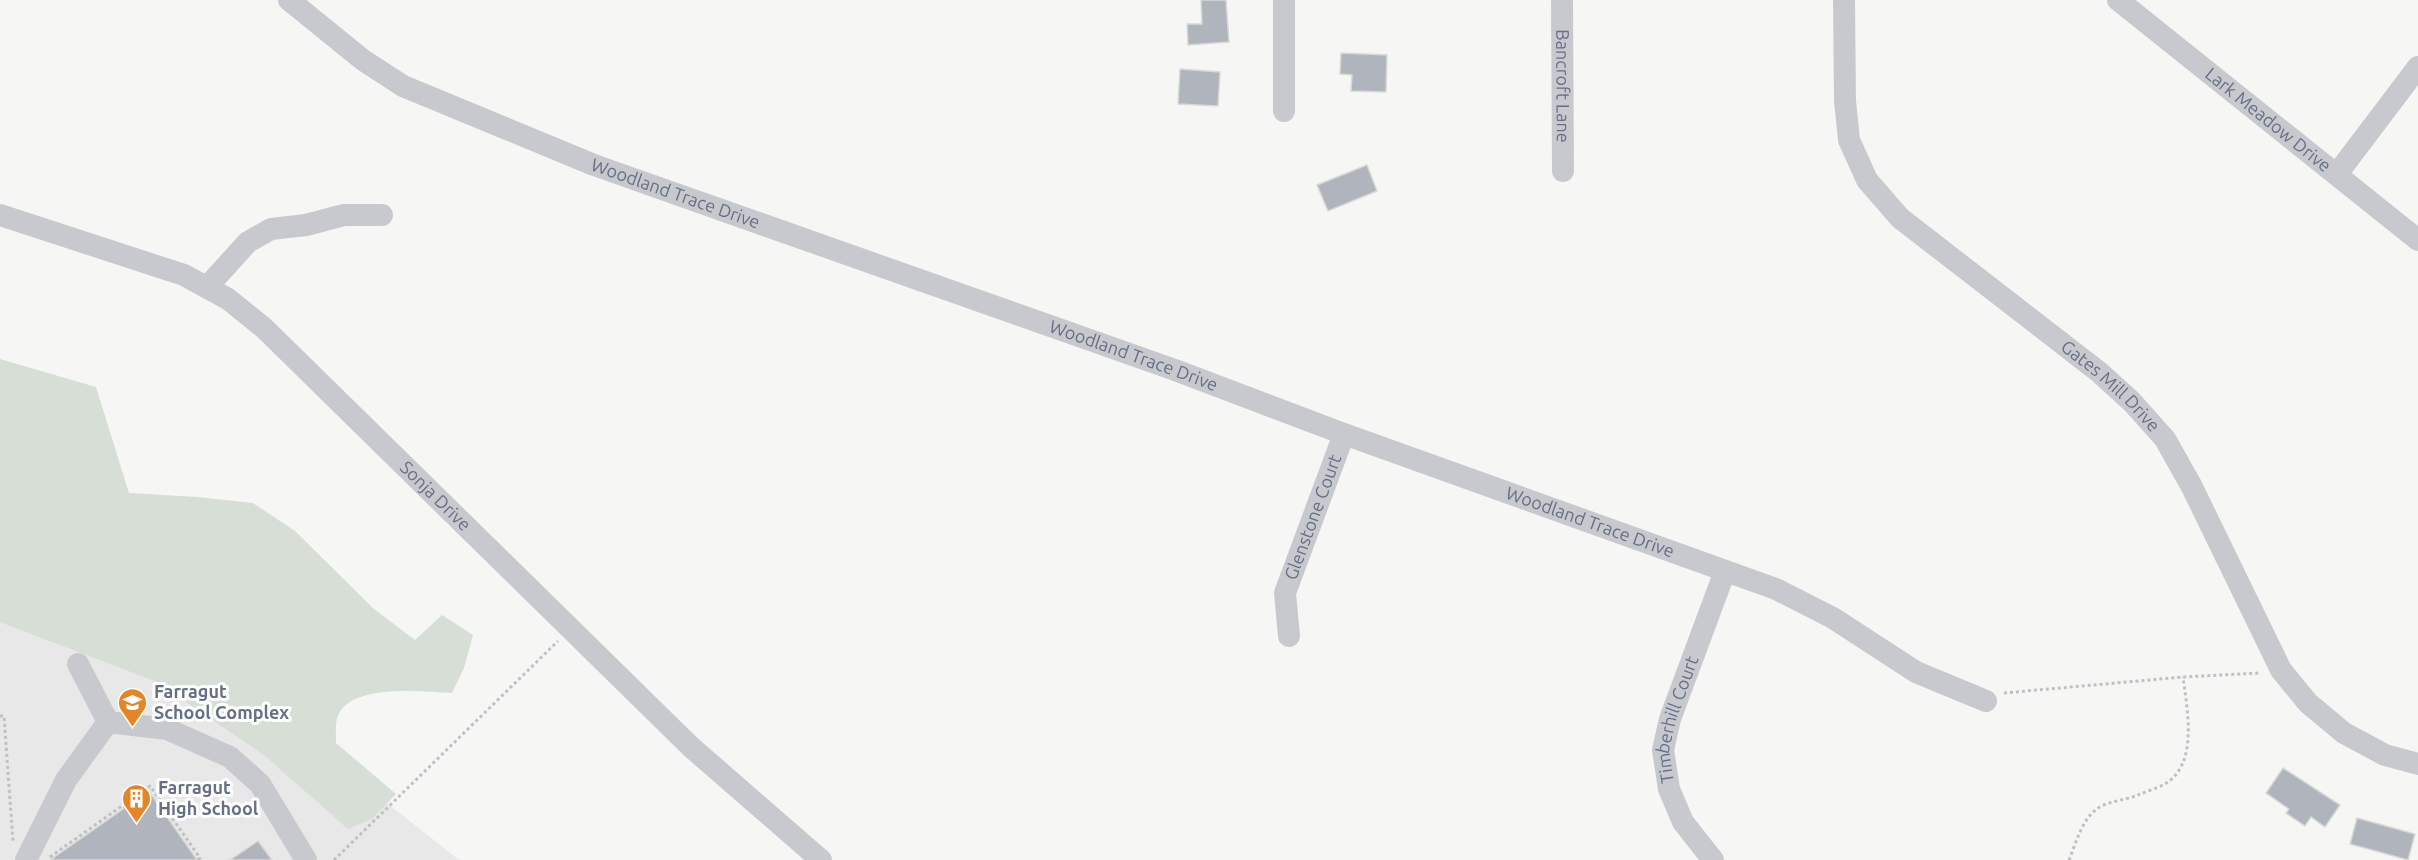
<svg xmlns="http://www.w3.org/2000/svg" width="2418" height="860" viewBox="0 0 2418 860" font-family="Ubuntu,sans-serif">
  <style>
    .built { fill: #e7e8e7 }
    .green { fill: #d6ded5 }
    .building { fill: #b0b4bc; stroke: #d8d9d6; stroke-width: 1.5 }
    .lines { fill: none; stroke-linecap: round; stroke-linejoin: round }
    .path { stroke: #bfc0c3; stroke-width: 3; stroke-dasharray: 3 3; stroke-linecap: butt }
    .minor { stroke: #c8c9ce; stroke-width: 22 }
    .labels { text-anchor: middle; stroke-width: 6; stroke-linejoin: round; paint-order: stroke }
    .street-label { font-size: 18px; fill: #666f85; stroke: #fff }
    .poi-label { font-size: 18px; font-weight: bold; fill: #666f85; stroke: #fff; text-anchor: start }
  </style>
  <rect width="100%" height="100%" fill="#f6f7f4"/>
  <!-- built -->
  <path class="built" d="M0,595l335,167 124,98h-459z"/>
  <!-- green -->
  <path class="green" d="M0,359l96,28 33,106 68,4 56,6 42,28 79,78 41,31 27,-25 31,20 -9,33 -12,25c-30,-1 -98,-10 -114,22 -3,7 -2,20 -2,28l60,51 -24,25 -24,10 -83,-73 -108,-74 -157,-60z"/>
  <!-- building -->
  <g class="building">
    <path d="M1201,0h25l3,42 -41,3 -1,-21h15z"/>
    <path d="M1341,53l46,2 -1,37 -35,-1 1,-16 -12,-1z"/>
    <path d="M1180,69l40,3 -2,34 -40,-2z"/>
    <path d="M1367,165l10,26 -49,20 -11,-26z"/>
    <path d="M2283,768l57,37 -15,22 -14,-10 -6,9 -19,-13 3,-4 -23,-16z"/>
    <path d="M149,791l48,69h-147z"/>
    <path d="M2357,818l58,16 -7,26 -58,-16z"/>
    <path d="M258,841l14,19h-42z"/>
  </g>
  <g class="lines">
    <!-- path -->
    <g class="path">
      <path d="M2004,693l179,-16 77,-4"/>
      <path d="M0,716h4l9,126"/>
      <path d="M50,857l100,-71 50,72 -3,2"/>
      <path d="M334,860l224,-219"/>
      <path d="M2069,860c7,-17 13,-41 29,-52 11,-7 28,-8 40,-13 9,-4 21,-7 30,-13 30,-21 19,-74 15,-105"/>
    </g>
    <!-- minor -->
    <g class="minor">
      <path id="s1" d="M289,0l74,60 40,26 191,79 581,205 169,64 432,155 57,29 83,54 70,29"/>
      <path d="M1284,0v111"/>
      <path id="s2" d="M1562,0l1,171"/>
      <path id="s3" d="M1844,0l1,101 4,39 18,40 33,38 199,154 33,30 33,37 27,48 89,183 27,33 36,30 41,22 33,9"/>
      <path id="s4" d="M2118,0l300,240"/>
      <path d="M2337,174l81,-107"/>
      <path id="s5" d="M0,215l184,60 44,24 36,29 427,419 130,113"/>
      <path d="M207,287l41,-45 23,-13 35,-4 38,-10h38"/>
      <path id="s6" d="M1289,636l-4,-43 59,-159"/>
      <path d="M78,664l30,58"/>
      <path d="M108,722l59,7 63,28 30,27 46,76"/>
      <path d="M26,860l40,-80 42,-58"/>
      <path id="s7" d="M1713,860l-30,-38 -14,-33 -6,-39 7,-31 55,-148"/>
    </g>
  </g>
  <!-- icons -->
  <defs>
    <symbol id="school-pin" viewBox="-11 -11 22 30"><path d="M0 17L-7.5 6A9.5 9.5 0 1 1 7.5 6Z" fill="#e58626" stroke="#fff"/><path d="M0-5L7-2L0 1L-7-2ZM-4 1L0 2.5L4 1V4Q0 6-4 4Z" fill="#fff"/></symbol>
    <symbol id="building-pin" viewBox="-11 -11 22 30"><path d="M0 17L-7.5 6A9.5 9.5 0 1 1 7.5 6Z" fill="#e58626" stroke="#fff"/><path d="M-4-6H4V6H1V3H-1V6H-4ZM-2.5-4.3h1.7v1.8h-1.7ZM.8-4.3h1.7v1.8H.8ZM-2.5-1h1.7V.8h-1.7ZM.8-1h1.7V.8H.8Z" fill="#fff"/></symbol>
  </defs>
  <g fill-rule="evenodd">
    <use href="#school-pin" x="116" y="686" width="33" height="45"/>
    <use href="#building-pin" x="120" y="782" width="33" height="45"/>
  </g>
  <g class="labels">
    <!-- street labels -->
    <g class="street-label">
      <text dy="6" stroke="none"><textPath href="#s2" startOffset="86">Bancroft Lane</textPath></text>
      <text dy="6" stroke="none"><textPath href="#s4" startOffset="192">Lark Meadow Drive</textPath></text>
      <text dy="6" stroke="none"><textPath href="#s1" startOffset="436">Woodland Trace Drive</textPath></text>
      <text dy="6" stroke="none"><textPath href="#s1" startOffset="922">Woodland Trace Drive</textPath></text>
      <text dy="6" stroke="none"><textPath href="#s3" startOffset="504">Gates Mill Drive</textPath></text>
      <text dy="6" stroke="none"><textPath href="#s5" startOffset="530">Sonja Drive</textPath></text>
      <text dy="6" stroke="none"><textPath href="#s6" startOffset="124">Glenstone Court</textPath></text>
      <text dy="6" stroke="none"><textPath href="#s1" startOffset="1408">Woodland Trace Drive</textPath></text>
      <text dy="6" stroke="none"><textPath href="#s7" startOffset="156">Timberhill Court</textPath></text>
    </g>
    <!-- poi labels -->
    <g class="poi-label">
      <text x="154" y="698">Farragut<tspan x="154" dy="21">School Complex</tspan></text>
      <text x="158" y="794">Farragut<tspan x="158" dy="21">High School</tspan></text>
    </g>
  </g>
</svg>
